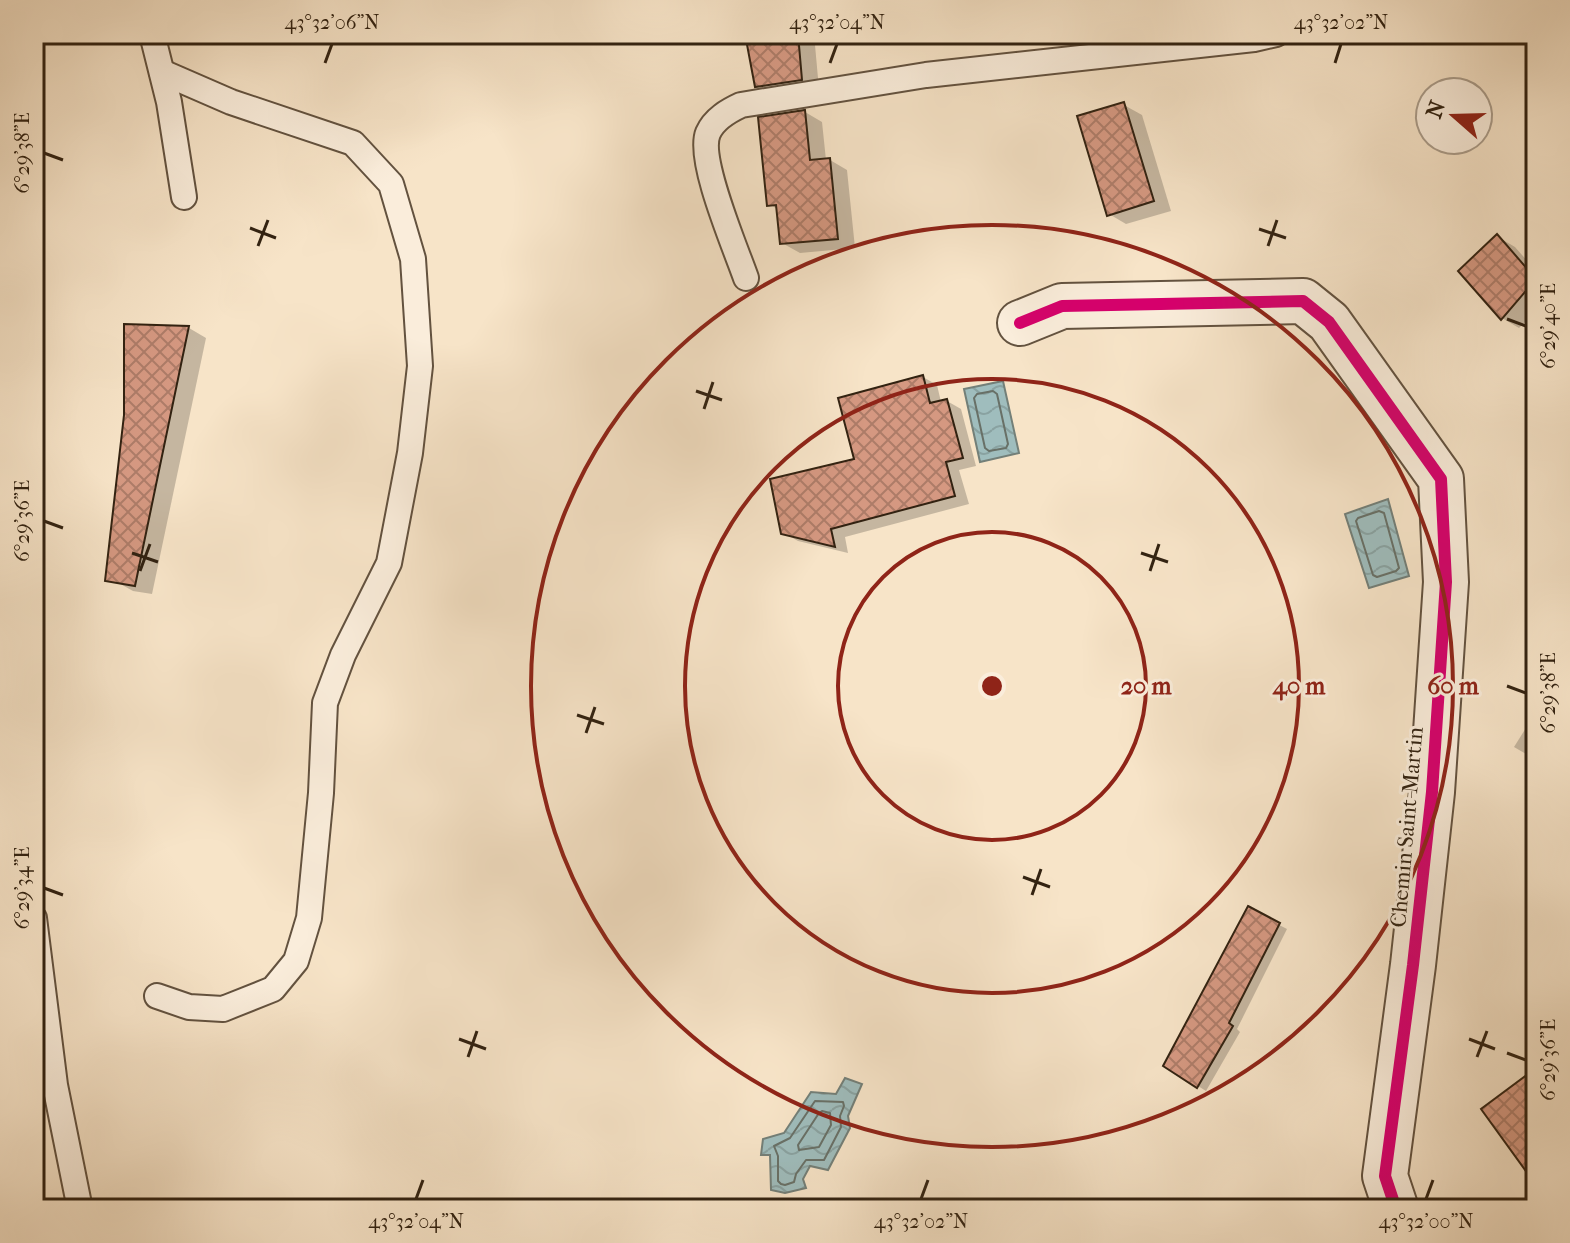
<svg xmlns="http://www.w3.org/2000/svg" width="1570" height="1243" viewBox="0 0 1570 1243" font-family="'IM FELL French Canon',serif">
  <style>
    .water { fill: url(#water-waves); stroke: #737f78; stroke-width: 2 }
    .shadow { fill: #0003 }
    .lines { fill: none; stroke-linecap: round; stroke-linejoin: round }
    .shore { stroke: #687067; stroke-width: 2 }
    .building { fill: url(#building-cross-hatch); stroke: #322211; stroke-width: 2 }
    .lane-casing { stroke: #63523f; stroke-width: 28 }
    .street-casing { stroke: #63523f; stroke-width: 48 }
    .lane { stroke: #faeddb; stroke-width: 24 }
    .street { stroke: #faeddb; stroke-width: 44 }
    .cycleway-casing { stroke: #faeddb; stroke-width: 17 }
    .cycleway { stroke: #d6006c; stroke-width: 12 }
    .ticks { fill: none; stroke: #322211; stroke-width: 3 }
    .ring { fill: none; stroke: #8f2418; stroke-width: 4 }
    .labels { text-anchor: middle; stroke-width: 6; stroke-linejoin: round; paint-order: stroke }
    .street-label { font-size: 22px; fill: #322211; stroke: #faeddb }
    .centre { fill: #8f2418; stroke: #faeddb; stroke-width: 4 }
    .ring-label { font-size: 24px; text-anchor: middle; font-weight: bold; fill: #8f2418; stroke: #faeddb; stroke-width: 6; stroke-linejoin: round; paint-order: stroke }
    .neatline { fill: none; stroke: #322211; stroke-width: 3 }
    .ticks-label { font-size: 20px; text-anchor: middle; fill: #322211 }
  </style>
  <defs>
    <pattern id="water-waves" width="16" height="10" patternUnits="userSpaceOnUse" patternTransform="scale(2)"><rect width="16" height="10" fill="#9fbdbd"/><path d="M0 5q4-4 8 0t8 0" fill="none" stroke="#89a2a1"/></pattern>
    <pattern id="building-cross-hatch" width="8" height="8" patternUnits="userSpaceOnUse" patternTransform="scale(2)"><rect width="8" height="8" fill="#d59881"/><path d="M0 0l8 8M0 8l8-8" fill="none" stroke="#ad7c68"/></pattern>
  </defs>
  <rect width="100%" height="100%" fill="#f7e4c8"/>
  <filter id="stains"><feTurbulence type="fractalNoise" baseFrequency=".0025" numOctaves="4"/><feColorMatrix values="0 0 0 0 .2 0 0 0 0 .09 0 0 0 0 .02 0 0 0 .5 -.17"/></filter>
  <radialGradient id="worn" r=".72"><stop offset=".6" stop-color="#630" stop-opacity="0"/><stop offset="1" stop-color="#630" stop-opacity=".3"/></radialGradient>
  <!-- water -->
  <g class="water">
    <path d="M1003,381l16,72 -39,9 -16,-73z"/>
    <path d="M1388,499l21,77 -40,12 -24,-74z"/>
    <path d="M845,1078l17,6 -14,32 2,12 -22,42 -18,-4 -7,13 3,9 -21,5 -14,-3 -1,-35h-9l2,-16 21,-6 27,-41 25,2z"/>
  </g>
  <!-- shadow -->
  <g class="shadow">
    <path d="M747,34h67l5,55 -44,7 -18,-10z"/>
    <path d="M1124,105l18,10 29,96 -45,13 -17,-10z"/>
    <path d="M805,112l17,10 4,38h4l17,10 8,78 -55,5 -18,-10 -3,-33 -10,-6z"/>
    <path d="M1498,237l17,10 21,24v61l-10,-11 -7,7 -17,-10z"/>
    <path d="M189,328l17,10 -54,256 -19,-3 -18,-10z"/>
    <path d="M923,377l14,8 4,17 6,-1 14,8 15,57 -17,4 10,34 -124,33 3,16 -50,-12 -16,-9 75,-72z"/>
    <path d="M1532,718h4v42l-22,-13z"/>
    <path d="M1248,909l39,20 -50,100 3,3 -34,59 -8,-5z"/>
  </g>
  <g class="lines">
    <!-- shore -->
    <g class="shore">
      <path d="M993,391l4,3 11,50 -2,4 -17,3 -4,-3 -11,-50 3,-4z"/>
      <path d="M1379,511l5,2 15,55 -3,3 -19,6 -4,-2 -17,-54 2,-3z"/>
      <path d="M815,1101l28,1 1,4 -4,10 1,11 -17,33h-18l-10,14 -2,8 -9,3 -4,-1 -3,-3v-25l-4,-10 16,-8z"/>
      <path d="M822,1111l8,2 1,12 -12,22 -20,3 -1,-5 21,-32z"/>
    </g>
  </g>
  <!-- building -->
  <g class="building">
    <path d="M745,34h53l4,46 -47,7z"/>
    <path d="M1124,102l30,99 -47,15 -30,-100z"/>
    <path d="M805,110l5,50 20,-2 8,81 -58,5 -4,-39 -9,1 -9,-89z"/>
    <path d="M1497,234l39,45 -35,41 -43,-49z"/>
    <path d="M124,324l65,2 -54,260 -30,-5 19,-166z"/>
    <path d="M923,375l7,28 17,-4 16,59 -17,4 9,34 -124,33 4,18 -54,-13 -11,-55 84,-20 -16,-61z"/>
    <path d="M1248,906l32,17 -51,100 4,3 -36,62 -34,-22z"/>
    <path d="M1536,1068v117l-55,-76z"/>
  </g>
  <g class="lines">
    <defs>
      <g id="lane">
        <path d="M152,34l17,68 15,95"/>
        <path d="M746,278c-10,-29 -49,-119 -38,-145 6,-14 20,-22 33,-28l185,-30 328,-36 22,-5"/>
        <path d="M34,918l21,167 25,124"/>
        <path d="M157,996l32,11 34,2 50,-20 23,-28 13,-43 12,-125 4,-90 18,-48 46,-92 21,-110 10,-87 -7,-107 -22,-75 -38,-41 -122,-41 -69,-30"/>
      </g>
      <path id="street" d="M1020,323l42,-17 241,-5 26,21 112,157 5,103 -14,210 -19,173 -28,211 11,33"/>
    </defs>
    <!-- lane casing -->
    <use href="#lane" class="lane-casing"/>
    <!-- street casing -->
    <use href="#street" class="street-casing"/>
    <!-- lane -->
    <use href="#lane" class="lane"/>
    <!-- street -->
    <use href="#street" class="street"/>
    <defs>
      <path id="cycleway" d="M1020,323l42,-17 241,-5 26,21 112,157 5,103 -14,210 -19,173 -28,211 11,33"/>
    </defs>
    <!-- cycleway casing -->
    <use href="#cycleway" class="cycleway-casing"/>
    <!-- cycleway -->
    <use href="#cycleway" class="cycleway"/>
  </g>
  <!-- ticks -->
  <path class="ticks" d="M325,63l7,-19M830,63l7,-19M1335,63l6,-19M44,153l19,7M250,228l26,10M1259,229l27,9M258,246l10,-26M1268,246l9,-26M1507,319l19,7M696,391l26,9M704,409l9,-27M44,521l19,7M132,553l26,9M1141,553l27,9M140,571l10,-27M1150,571l9,-27M1507,686l19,7M577,715l27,9M586,733l9,-26M1023,877l27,10M44,888l19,7M1032,895l9,-26M459,1039l27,10M1469,1039l26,10M1507,1053l19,7M468,1057l9,-26M1477,1057l10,-26M416,1199l7,-19M921,1199l7,-19M1426,1199l7,-19"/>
  <!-- distance rings -->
  <g class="ring">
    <circle cx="992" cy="686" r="154"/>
    <circle cx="992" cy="686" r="307"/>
    <circle cx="992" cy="686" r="461"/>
  </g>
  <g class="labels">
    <!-- street labels -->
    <g class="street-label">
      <text transform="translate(1406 827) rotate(-85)" y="8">Chemin Saint-Martin</text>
    </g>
  </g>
  <circle cx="992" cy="686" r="12" class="centre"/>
  <g class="ring-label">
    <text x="1146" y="694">20 m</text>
    <text x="1299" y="694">40 m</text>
    <text x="1453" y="694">60 m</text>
  </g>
  <!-- margin -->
  <rect width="1570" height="1243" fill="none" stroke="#f7e4c8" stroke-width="88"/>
  <!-- north arrow -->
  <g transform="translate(1454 116) rotate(290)"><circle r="38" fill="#faeddb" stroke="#aa9c8a" stroke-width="2"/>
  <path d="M0-6L14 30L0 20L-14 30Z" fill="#8f2418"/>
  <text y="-12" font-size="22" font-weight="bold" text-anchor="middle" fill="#322211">N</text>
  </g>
  <rect x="44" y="44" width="1482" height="1155" class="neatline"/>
  <g class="ticks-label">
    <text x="332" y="29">43°32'06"N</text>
    <text x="837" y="29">43°32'04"N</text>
    <text x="1341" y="29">43°32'02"N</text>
    <text transform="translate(22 153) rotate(-90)" y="7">6°29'38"E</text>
    <text transform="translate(1548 326) rotate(-90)" y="7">6°29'40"E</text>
    <text transform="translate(22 521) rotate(-90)" y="7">6°29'36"E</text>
    <text transform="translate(1548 693) rotate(-90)" y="7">6°29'38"E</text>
    <text transform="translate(22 888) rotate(-90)" y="7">6°29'34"E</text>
    <text transform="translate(1548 1060) rotate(-90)" y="7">6°29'36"E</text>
    <text x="416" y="1228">43°32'04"N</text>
    <text x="921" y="1228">43°32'02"N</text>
    <text x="1426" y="1228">43°32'00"N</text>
  </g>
  <rect width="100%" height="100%" filter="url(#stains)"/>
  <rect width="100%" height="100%" fill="url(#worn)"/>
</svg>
